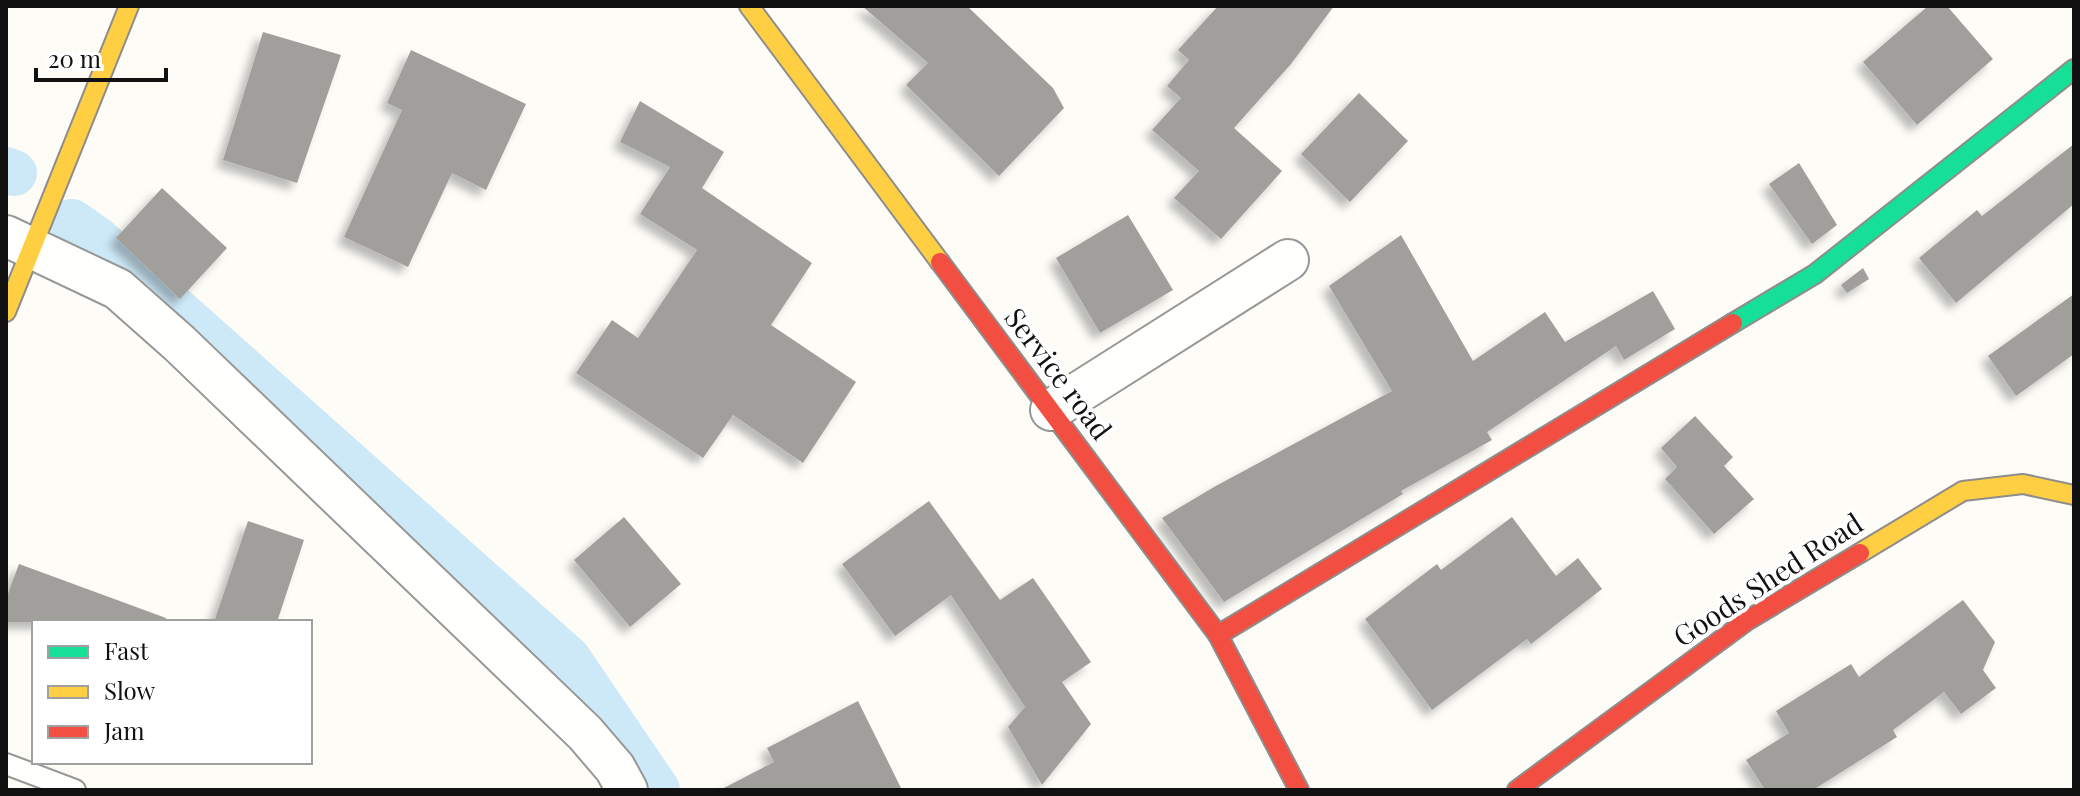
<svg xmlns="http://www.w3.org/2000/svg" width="2080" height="796" viewBox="0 0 2080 796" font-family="'Playfair Display',serif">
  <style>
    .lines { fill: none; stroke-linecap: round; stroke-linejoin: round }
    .canal { stroke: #cde8f7; stroke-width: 46 }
    .building { fill: #a19f9c; filter: url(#shadow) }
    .lane-casing { stroke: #979795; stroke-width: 24 }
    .street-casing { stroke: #979795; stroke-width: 44 }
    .fast-casing { stroke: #8e8d8b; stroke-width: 22 }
    .slow-casing { stroke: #8e8d8b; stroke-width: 22 }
    .jam-casing { stroke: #8e8d8b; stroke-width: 22 }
    .lane { stroke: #fffffe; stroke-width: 20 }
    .street { stroke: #fffffe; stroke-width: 40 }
    .fast { stroke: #16e098; stroke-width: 18 }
    .slow { stroke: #ffcf43; stroke-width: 18 }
    .jam { stroke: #f24e42; stroke-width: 18 }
    .labels { text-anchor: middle; stroke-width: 8; stroke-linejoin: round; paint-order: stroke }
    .street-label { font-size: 28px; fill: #111; stroke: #fff }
  </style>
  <defs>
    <filter id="shadow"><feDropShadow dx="-7" dy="7" stdDeviation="4" flood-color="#0004"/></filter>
  </defs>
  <rect width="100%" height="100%" fill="#fdfcf7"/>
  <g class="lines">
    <!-- canal -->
    <g class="canal">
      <path d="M6,170l8,3"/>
      <path d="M72,222l24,17 472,420 89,131"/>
    </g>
  </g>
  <!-- building -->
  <g class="building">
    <path d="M862,6h105l86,82 11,20 -65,68 -93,-91 22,-22z"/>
    <path d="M1218,6h116l-43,58 -57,64 48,43 -61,68 -47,-41 25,-27 -47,-41 29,-32 -14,-12 22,-26 -11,-10z"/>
    <path d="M1928,6h19l46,53 -76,66 -54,-63z"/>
    <path d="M263,32l78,23 -44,128 -74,-23z"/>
    <path d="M411,50l115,54 -40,86 -34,-17 -44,94 -64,-30 58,-127 -15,-7z"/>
    <path d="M1359,93l49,48 -58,61 -49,-48z"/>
    <path d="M640,101l84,51 -22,36 110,75 -41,62 85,57 -53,81 -70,-48 -30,43 -127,-85 36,-53 26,18 59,-88 -57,-36 30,-47 -50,-25z"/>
    <path d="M2074,144v60l-118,99 -37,-45 58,-48 5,6z"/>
    <path d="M1799,163l38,62 -25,19 -43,-60z"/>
    <path d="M162,188l65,60 -47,51 -64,-61z"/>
    <path d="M1128,215l45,75 -73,43 -44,-75z"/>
    <path d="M1401,235l72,126 72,-49 20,30 88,-51 22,38 -51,31 -8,-14 -129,86 5,8 -91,51 2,3 -179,108 -62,-84 52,-31 178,-96 -63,-105z"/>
    <path d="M1863,268l6,11 -22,14 -6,-8z"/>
    <path d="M2074,294v60l-58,42 -28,-40z"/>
    <path d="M1695,416l38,41 -9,9 30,33 -40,35 -49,-55 12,-12 -16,-19z"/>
    <path d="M929,501l71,99 33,-22 58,84 -29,20 29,42 -49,61 -34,-58 17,-20 -74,-112 -56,41 -53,-72z"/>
    <path d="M624,517l57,67 -51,43 -56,-67z"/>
    <path d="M1512,517l44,59 22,-18 24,31 -71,55 -4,-5 -95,71 -67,-91 72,-55 4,6z"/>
    <path d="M248,521l56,19 -27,82h-63z"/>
    <path d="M19,564l147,54v4h-160v-23z"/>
    <path d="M1963,600l32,42 -12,28 13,18 -35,26 -17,-22 -51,38 4,7 -84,53h-48l-19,-30 43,-27 -13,-22 75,-47 8,13z"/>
    <path d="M858,701l44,89h-182l54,-28 -7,-14z"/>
  </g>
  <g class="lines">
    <defs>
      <path id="lane" d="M6,764l69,26"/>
      <g id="street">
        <path d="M6,236l112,53 61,54 406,390 30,35 12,22"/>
        <path d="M1051,410l237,-150"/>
      </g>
      <path id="fast" d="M1733,323l82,-49 259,-205"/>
      <g id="slow">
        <path d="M749,6l191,256"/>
        <path d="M6,312l123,-306"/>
        <path d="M1860,553l103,-62 60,-7 51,11"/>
      </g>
      <g id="jam">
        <path d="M940,262l278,373 81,155"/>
        <path d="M1218,635l515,-312"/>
        <path d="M1517,790l231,-170 112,-67"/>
      </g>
    </defs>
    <!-- lane casing -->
    <use href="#lane" class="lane-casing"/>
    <!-- street casing -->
    <use href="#street" class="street-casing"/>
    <!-- fast casing -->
    <use href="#fast" class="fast-casing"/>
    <!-- slow casing -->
    <use href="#slow" class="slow-casing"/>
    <!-- jam casing -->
    <use href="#jam" class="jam-casing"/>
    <!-- lane -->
    <use href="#lane" class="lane"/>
    <!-- street -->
    <use href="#street" class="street"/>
    <!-- fast -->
    <use href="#fast" class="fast"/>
    <!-- slow -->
    <use href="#slow" class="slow"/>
    <!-- jam -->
    <use href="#jam" class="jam"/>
  </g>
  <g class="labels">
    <!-- street labels -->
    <g class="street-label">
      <text transform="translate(1058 374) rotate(53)" y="10">Service road</text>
      <text transform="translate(1768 580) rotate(-33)" y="10">Goods Shed Road</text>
    </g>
  </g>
  <!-- border -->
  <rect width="2080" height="796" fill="none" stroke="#111111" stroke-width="16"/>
  <!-- legend -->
  <rect x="32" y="620" width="280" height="144" fill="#ffffff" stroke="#a0a0a0" stroke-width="2"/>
  <rect x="48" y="646" width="40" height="12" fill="#16e098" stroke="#a0a0a0" stroke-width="2"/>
  <text x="104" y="660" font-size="24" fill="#111111">Fast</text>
  <rect x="48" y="686" width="40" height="12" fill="#ffcf43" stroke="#a0a0a0" stroke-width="2"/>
  <text x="104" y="700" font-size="24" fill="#111111">Slow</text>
  <rect x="48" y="726" width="40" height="12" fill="#f24e42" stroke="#a0a0a0" stroke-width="2"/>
  <text x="104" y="740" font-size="24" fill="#111111">Jam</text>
  <!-- scale -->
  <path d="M36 68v12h130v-12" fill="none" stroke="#111111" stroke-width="4"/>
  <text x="48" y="68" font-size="24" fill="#111111" stroke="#ffffff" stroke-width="6" paint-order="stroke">20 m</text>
</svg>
